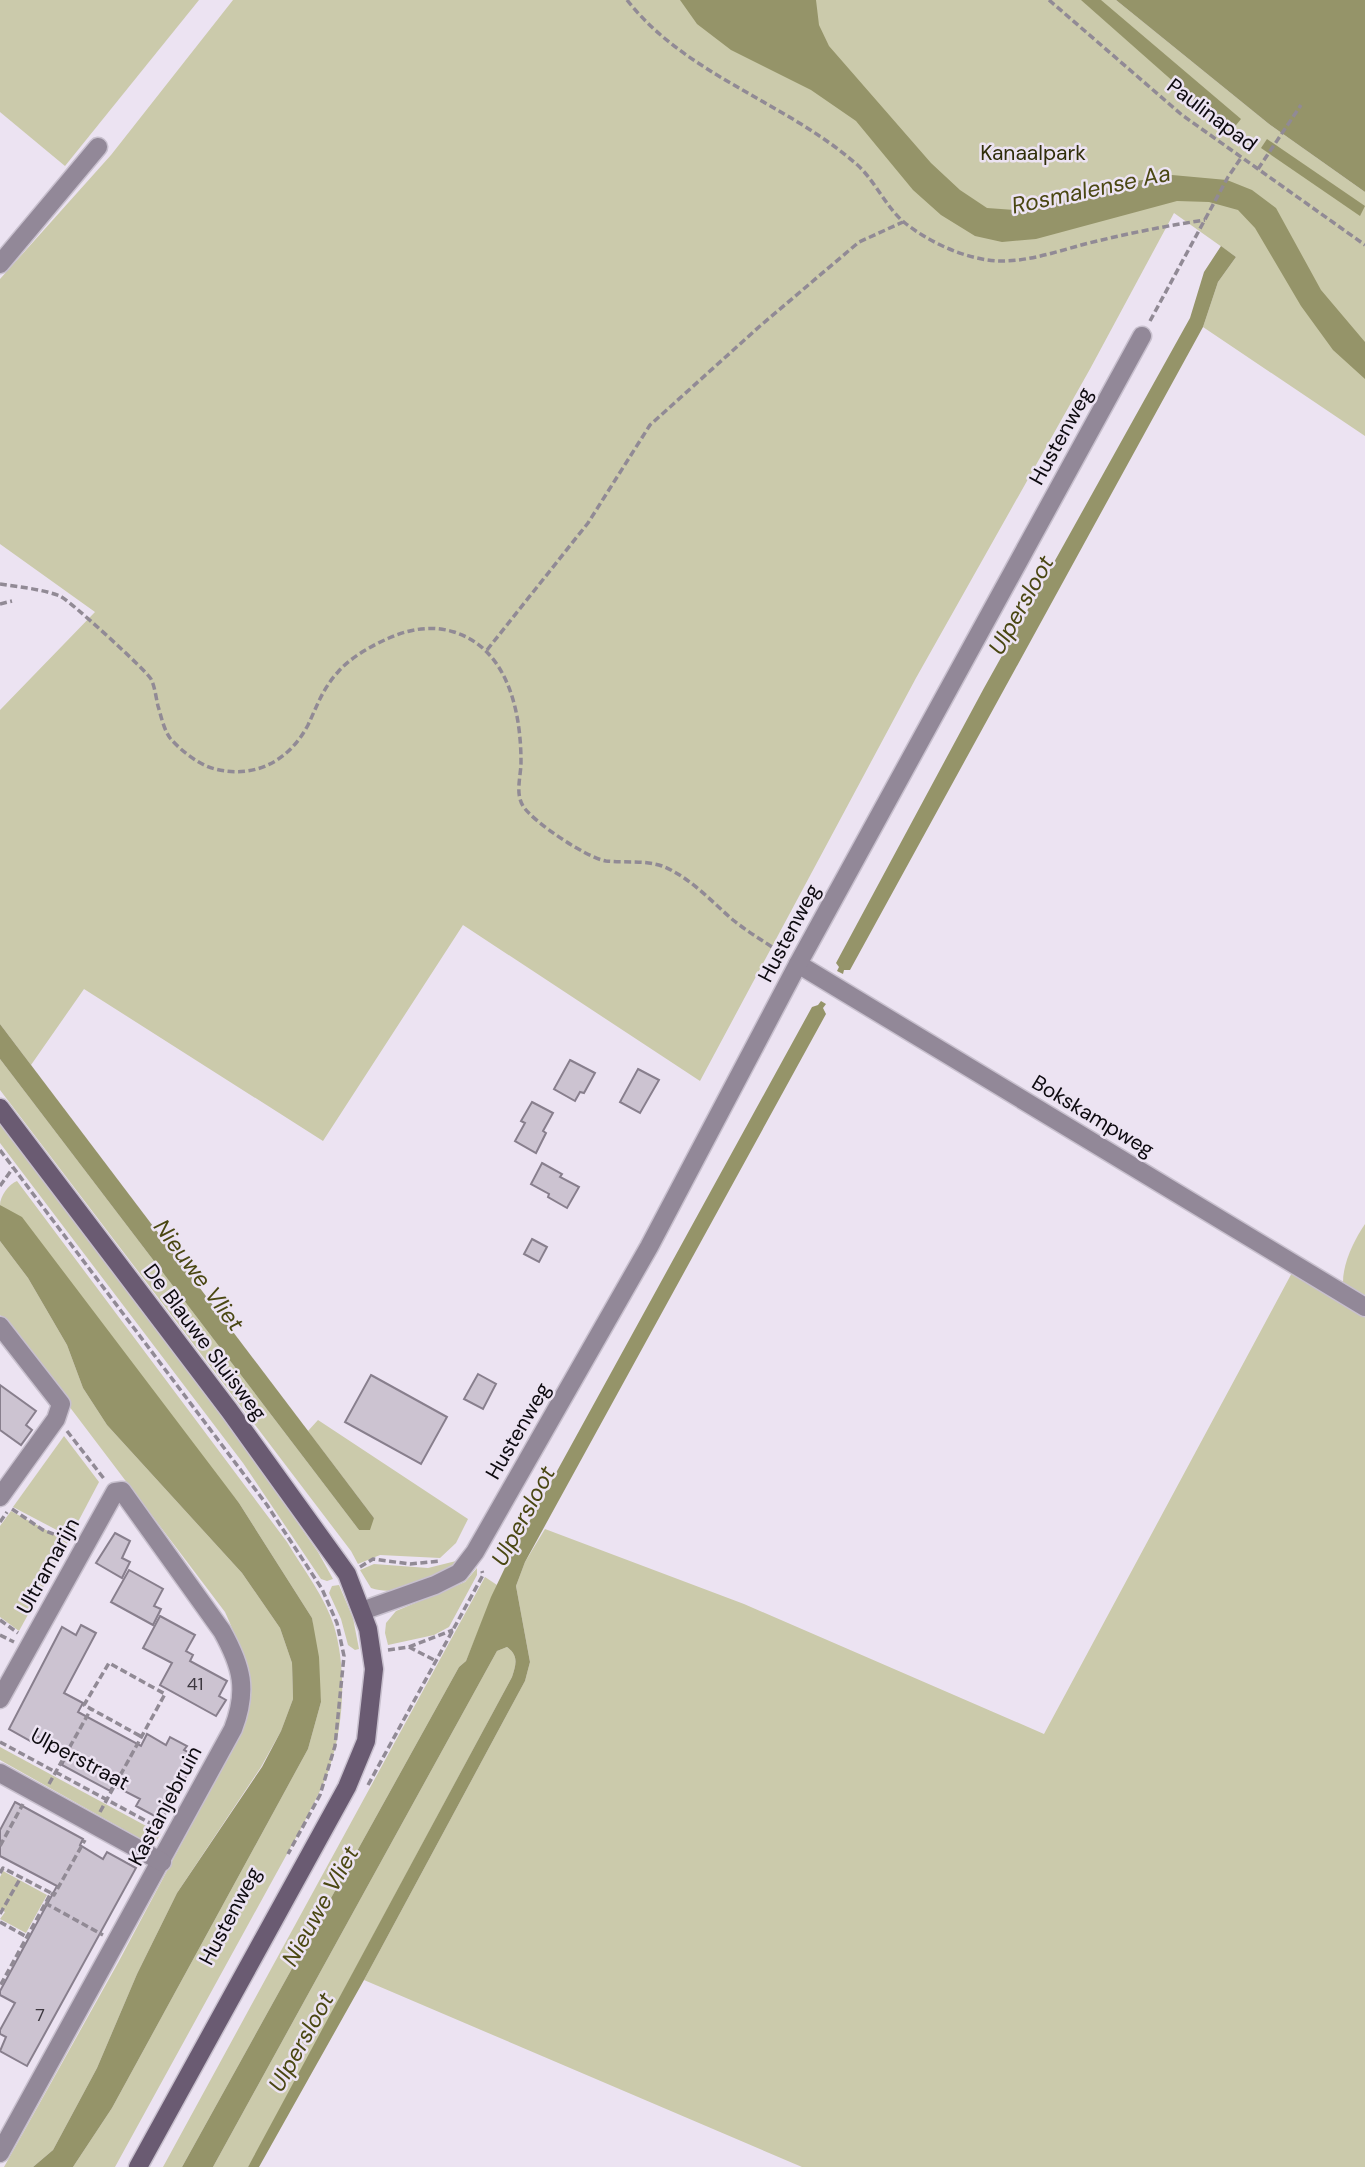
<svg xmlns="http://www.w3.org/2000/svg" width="1365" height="2167" viewBox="0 0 1365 2167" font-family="'DM Sans',sans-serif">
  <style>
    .green { fill: #cbcaab }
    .water { fill: #959469 }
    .building { fill: #ccc3d1; stroke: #887f8d; stroke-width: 2 }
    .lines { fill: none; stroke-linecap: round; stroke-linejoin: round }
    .minor-casing { stroke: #c8c0ce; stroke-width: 21 }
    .secondary-casing { stroke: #c8c0ce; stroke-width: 21 }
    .path { stroke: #918a95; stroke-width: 3.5; stroke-dasharray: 7 3.5; stroke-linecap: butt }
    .minor { stroke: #928898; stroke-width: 18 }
    .secondary { stroke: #6a5b72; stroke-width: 18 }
    .labels { text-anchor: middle; stroke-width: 5; stroke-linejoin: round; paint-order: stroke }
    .number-label { font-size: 18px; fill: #3d3840 }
    .street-label { font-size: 21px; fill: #0d0a0f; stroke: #ece3f2 }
    .park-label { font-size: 21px; fill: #302e09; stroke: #ece3f2 }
    .water-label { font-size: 23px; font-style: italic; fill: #4a4712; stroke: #ece3f2 }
  </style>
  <rect width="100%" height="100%" fill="#ece3f2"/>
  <!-- green -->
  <g class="green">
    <path d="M0,0h199l-134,166 -65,-54z"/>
    <path d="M233,0h883l153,124 96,68v244l-162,-109 15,-45 18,-25 -62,-44 -84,156 -174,309 -216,403 -237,-156 -140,216 -239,-152 -53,76 -31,-41v-314l95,-98 -95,-68v-265l111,-124z"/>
    <path d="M0,1059l359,471 15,-12 -66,-87 10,-11 150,99 -12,24 -16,15 -60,-3 -22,9 -7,-13 -351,-461z"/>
    <path d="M0,1124l234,308 84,120 15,27 -6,2 -6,-2 -78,-116 -243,-320z"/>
    <path d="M17,1181l270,361c16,27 38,55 47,84 13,45 10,99 -5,143 -6,19 -17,36 -25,54l-189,344h-42l39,-59 196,-359 13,-47 -9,-84 -73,-115 -239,-298c0,-9 9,-21 17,-24z"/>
    <path d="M1365,1224v73l-22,-15c0,-19 11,-42 22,-58z"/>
    <path d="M0,1241l28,37 39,67 16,43 24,37 135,148 38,55 12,35 1,36 -12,32 -20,36 -84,126 -40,81 -40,94 -44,82 -20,17h-29l115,-206 121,-227c16,-46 4,-80 -15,-122l-225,-297z"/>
    <path d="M1294,1269l71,45v853h-563l-438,-187 161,-299 5,-19 -14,-76 9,-24 20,-33 199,75 300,130z"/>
    <path d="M64,1436l35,46 -29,55 -57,-30z"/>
    <path d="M11,1511l57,31 -49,89 -19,-14v-91z"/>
    <path d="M460,1560c-23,18 -60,38 -89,28l-11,-18 14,-6 54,4z"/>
    <path d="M477,1568v7l-28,52 -15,8 -46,10 -3,-12 1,-10 10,-12 69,-29z"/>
    <path d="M485,1577l12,8 -31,76 -7,6 -277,500h-19z"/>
    <path d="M339,1585l14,33 6,31 -4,1 -7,-5 -7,-26 -12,-26 3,-7z"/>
    <path d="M507,1647c12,9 9,17 5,30l-259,482 -5,8h-35l284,-516z"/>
    <path d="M0,1747l161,87 -7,10 -8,-2 -146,-82z"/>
    <path d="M3,1871l44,24 -21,38 -26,-14 5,-7 -5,-3v-32z"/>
  </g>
  <!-- water -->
  <g class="water">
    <path d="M680,0h136l3,25 10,21 102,117 29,27 27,18 41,3 97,-28 47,-8 55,5 25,10 24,18 45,82 44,52v37l-32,-29 -32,-44 -46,-78 -17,-18 -29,-8 -32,-1 -141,38 -34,3 -27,-6 -34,-21 -28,-25 -57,-69 -45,-31 -80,-40 -34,-26z"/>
    <path d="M1081,0h20l140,119 -9,11 -39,-31z"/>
    <path d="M1116,0h249v192l-96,-68z"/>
    <path d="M1267,139l98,67 -5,10 -99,-68z"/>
    <path d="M1221,246l15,11 -18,25 -15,45 -353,643h-6l-1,4 -6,-3 2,-4 -3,-4 148,-275 206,-370 14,-46z"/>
    <path d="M821,1001l5,3 -3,4 3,6 -301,548 -9,24 14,76 -5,19 -161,299 -105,187h-11l264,-490c4,-13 7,-21 -5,-30l-10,4 -284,516h-31l277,-500 7,-6 25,-64 21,-44 300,-546 6,-2z"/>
    <path d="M0,1024l374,494 -4,12h-11l-359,-471z"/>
    <path d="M0,1205l22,12 217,286 73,115 7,39 2,45 -13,47 -196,359 -39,59h-40l20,-17 44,-82 40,-94 40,-81 85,-126 19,-36 12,-32 -1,-36 -12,-35 -38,-55 -135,-148 -24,-37 -16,-43 -39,-67 -28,-37z"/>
  </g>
  <!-- building -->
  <g class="building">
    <path d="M570,1060l25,13 -11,20 -4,-1 -5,9 -21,-12z"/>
    <path d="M638,1069l21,11 -19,33 -20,-11z"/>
    <path d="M532,1102l21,11 -10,18 3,2 -10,20 -21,-12 10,-18 -4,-2z"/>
    <path d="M542,1163l20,11 -2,3 19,10 -12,21 -19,-11 1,-3 -18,-10z"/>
    <path d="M532,1239l15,8 -8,15 -15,-8z"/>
    <path d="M478,1374l18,10 -13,25 -19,-10z"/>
    <path d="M371,1375l76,42 -26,47 -76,-42z"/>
    <path d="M0,1385l36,26 -10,14 6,5 -11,15 -21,-15z"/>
    <path d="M115,1533l15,8 -8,17 8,4 -8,16 -26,-15z"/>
    <path d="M129,1570l34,19 -9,17 7,3 -8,16 -42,-23z"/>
    <path d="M160,1616l35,19 -9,16 7,4 -3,6 37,20 -8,15 7,4 -10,16 -56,-31 12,-22 -29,-15z"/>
    <path d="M81,1625l15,8 -32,60 19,10 -5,9 63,34 6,-12 19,11 4,-8 17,9 -3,4 13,7 -35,63 -26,-14 4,-7 -27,-14 -3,6 -48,-26 6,-12 -31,-17 -3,7 -25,-14 53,-102 14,8z"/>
    <path d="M15,1802l68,37 -3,6 23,14 4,-7 29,16 -109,198 -27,-15 6,-14 -6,-3v-4l15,-27 -15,-8v-4l57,-105 -57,-30v-26z"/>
  </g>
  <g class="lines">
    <defs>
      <g id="minor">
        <path d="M0,264l98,-117"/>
        <path d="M798,964l567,343"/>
        <path d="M0,1326l61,78 -5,15 -56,78"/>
        <path d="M362,1611l73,-26 24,-12 16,-21 174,-305 149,-283 344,-628"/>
        <path d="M0,1699l115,-207 7,-1 100,140c20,36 26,59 11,98l-233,424"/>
        <path d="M0,1773l162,89"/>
      </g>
      <path id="secondary" d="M0,1108l229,302 118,164 21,55 6,40 -8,72 -19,46 -209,380"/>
    </defs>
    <!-- minor casing -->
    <use href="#minor" class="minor-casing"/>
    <!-- secondary casing -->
    <use href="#secondary" class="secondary-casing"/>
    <!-- path -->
    <g class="path">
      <path d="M627,0c59,75 156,101 227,162 20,16 32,46 51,61 25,20 64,38 97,38 28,0 57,-10 83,-17 40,-10 80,-18 120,-24"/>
      <path d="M1049,0l133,115 183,130"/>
      <path d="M1258,169l43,-64"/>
      <path d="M1150,321l78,-144 13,-19"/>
      <path d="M0,584c19,3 42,5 60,12 8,3 87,75 91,83 4,8 5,19 7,27 3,10 6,24 12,32 10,12 29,27 45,31 40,10 74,-8 93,-44 9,-19 15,-37 30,-53 13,-15 33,-26 51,-34 20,-9 43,-13 65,-6 54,17 67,80 67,130 0,14 -6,31 2,44 10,16 64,52 83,55 19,2 38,-1 56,5 28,11 49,35 71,54 16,13 34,23 51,35"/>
      <path d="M0,604l12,-3"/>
      <path d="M487,650l101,-127 62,-98 110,-99 99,-84 44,-20"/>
      <path d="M0,1150l267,355 55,84 15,34 7,33 -9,90 -15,49 -32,59"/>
      <path d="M0,1186l13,-18"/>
      <path d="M67,1431l38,49"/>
      <path d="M12,1509l31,21 26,10"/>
      <path d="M0,1522l7,-10"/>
      <path d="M360,1567l13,-8 37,5 31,-3"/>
      <path d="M0,1620l18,13"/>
      <path d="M0,1635l14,7"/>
      <path d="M409,1647l44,-17"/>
      <path d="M388,1650l21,-3 27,14"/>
      <path d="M0,1742l161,87"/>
      <path d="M49,1784l42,-75"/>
      <path d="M368,1785l115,-210 -1,-4"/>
      <path d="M100,1812l65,-118 -56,-31 -25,42 58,32"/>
      <path d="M0,1846l23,-42"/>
      <path d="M0,1873l3,-5 48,25 -51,93"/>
      <path d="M51,1893l3,2 31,-55"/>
      <path d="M45,1903l58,32"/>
      <path d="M0,1914l21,-37"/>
      <path d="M0,1922l27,15"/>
    </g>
    <!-- minor -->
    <use href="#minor" class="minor"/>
    <!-- secondary -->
    <use href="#secondary" class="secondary"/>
  </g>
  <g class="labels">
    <!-- number labels -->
    <g class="number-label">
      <text x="195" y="1690">41</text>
      <text x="40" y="2021">7</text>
    </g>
    <!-- street labels -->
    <g class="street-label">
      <text transform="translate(1212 115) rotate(37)" y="7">Paulinapad</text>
      <text transform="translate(1061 436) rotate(-61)" y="7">Hustenweg</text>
      <text transform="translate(789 933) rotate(-62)" y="7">Hustenweg</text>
      <text transform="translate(1093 1116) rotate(31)" y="7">Bokskampweg</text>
      <text transform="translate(205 1342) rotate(53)" y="7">De Blauwe Sluisweg</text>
      <text transform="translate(518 1431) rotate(-60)" y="7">Hustenweg</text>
      <text transform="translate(48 1566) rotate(-61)" y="7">Ultramarijn</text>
      <text transform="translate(80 1759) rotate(28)" y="7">Ulperstraat</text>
      <text transform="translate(165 1806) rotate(-62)" y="7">Kastanjebruin</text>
      <text transform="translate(230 1916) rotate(-62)" y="7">Hustenweg</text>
    </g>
    <!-- park labels -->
    <g class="park-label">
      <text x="1033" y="160">Kanaalpark</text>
    </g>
    <!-- water labels -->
    <g class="water-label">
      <text transform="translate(1091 189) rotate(-12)" y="8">Rosmalense Aa</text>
      <text transform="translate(1021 605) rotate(-61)" y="8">Ulpersloot</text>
      <text transform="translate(199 1275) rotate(53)" y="8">Nieuwe Vliet</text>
      <text transform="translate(523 1516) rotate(-62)" y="8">Ulpersloot</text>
      <text transform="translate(320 1906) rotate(-61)" y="8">Nieuwe Vliet</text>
      <text transform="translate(301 2042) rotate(-61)" y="8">Ulpersloot</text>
    </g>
  </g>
</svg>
